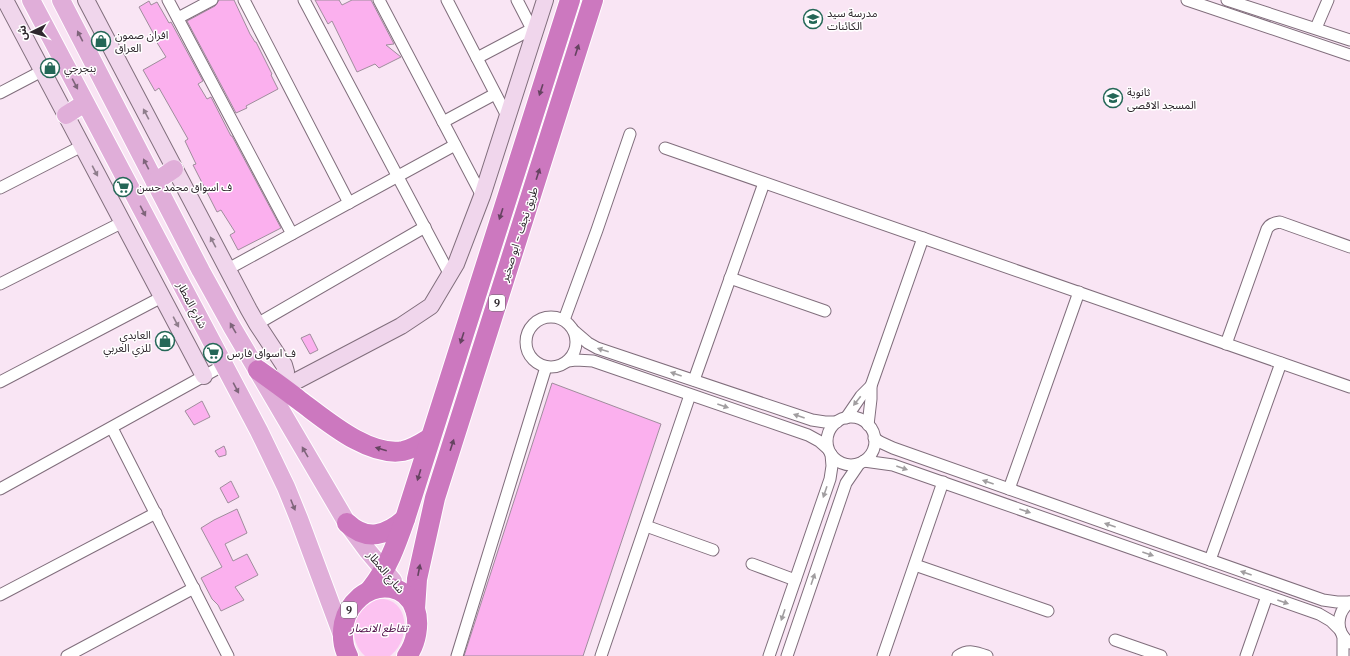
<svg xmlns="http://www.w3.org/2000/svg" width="1350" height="656" viewBox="0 0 1350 656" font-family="Merriweather,'Noto Sans Arabic',serif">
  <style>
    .green { fill: #fcc2f1 }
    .building { fill: #fbb0ee; stroke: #9f8d9c }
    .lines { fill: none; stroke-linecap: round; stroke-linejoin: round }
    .street-casing { stroke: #806e7c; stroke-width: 13 }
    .secondary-casing { stroke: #806e7c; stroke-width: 18 }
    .primary-casing { stroke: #fff; stroke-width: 20 }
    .highway-casing { stroke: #fff; stroke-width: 22 }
    .street { stroke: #fff; stroke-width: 11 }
    .secondary { stroke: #f0d6ec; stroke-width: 16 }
    .primary { stroke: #e0aed9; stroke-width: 18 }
    .highway { stroke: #cc78bf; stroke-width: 20 }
    .oneway { fill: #7e647a }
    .oneway2 { fill: #654360 }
    .oneway3 { fill: #8f7e8c }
    .oneway4 { fill: #a19ea0 }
    .labels { text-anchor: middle; stroke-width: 3; stroke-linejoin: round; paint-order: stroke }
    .shield { fill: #fff; stroke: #6d686c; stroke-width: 1 }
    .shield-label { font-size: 10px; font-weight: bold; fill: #2e272d }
    .poi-label { font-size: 11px; fill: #2e272d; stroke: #fff; text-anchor: start }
    .street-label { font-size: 11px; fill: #2e272d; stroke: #fff }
    .park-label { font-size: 11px; font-style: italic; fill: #52114b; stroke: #fff }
  </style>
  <rect width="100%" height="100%" fill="#f9e5f4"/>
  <!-- green -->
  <path class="green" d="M376,599c34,-3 36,40 14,57h-25c-19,-17 -12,-48 11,-57z"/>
  <!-- building -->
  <g class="building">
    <path d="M219,0h15l16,34 5,8h1l16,32 -1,1 7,14 -32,17 1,2 -11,5 -49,-92 28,-15z"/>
    <path d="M315,0h24l3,5 10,-5h19l23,44 -8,1 15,12 -22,11 -4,-4 -18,8 -25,-51 -4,3z"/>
    <path d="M149,1l2,4 6,-3 12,21 2,-1 32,59 -5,3 9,15 4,-2 20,39h1l49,92 -43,22 -8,-15 5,-3 -14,-22 -4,2 -24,-47 3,-1 -11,-23 3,-2 -29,-51 -4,3 -12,-21 23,-13 -10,-16 1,-1 -18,-33z"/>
    <path d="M310,334l8,16 -8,4 -9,-16z"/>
    <path d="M552,383l109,41 -78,232h-119z"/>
    <path d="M202,401l8,16 -16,8 -9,-14z"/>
    <path d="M224,446l2,5v4l-7,2 -4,-6z"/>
    <path d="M231,481l8,16 -11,6 -8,-15z"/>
    <path d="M237,509l10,24 -22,11 8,17 14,-7 11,21 -23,12 9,13 -23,11 -3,-6 -6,-6 -11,-21 21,-11 -21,-39 13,-8z"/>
  </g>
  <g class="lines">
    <defs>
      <g id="street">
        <path d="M168,0l124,234"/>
        <path d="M244,0l105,203"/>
        <path d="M304,0l146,275"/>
        <path d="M379,0l103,196"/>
        <path d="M447,0l61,118"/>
        <path d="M517,0l17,33"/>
        <path d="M1187,0l163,55"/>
        <path d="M1227,0l123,40"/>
        <path d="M178,18l34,-18"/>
        <path d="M1316,28l12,-28"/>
        <path d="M477,58l55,-29"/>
        <path d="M0,93l42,-22"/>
        <path d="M443,122l52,-28"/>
        <path d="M665,148l685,239"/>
        <path d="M0,188l82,-42"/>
        <path d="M228,269l227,-124"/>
        <path d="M730,278l95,33"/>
        <path d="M0,284l123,-62"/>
        <circle cx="551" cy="342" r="25"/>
        <path d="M564,320l33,-90 33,-96"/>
        <path d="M257,324l168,-97"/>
        <path d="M574,331l14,12 9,5 215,72 13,2h12"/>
        <path d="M1226,344l41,-115c3,-5 7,-6 13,-7l70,25"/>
        <path d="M568,361l8,-1 17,1 215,74 11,6 9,8"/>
        <path d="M694,380l70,-197"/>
        <path d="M0,382l162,-85"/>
        <circle cx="851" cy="441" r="24"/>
        <path d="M846,418l15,-22 10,-10"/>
        <path d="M868,425l3,-26v-13l52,-148"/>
        <path d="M112,428l116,228"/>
        <path d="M874,438l6,4 13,6 430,152 14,2h13"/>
        <path d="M864,461l29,4 426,149 12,7 9,9"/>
        <path d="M0,489l224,-124"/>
        <path d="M1009,489l70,-197"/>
        <path d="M646,526l67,24"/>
        <path d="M1210,560l71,-197"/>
        <path d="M752,564l43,16"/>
        <path d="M915,565l133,46"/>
        <path d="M0,595l156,-82"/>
        <path d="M1350,602c-14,11 -15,30 0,41"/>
        <path d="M1115,640l46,16"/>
        <path d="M67,656l127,-68"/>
        <path d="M457,656l89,-289"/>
        <path d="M601,656l89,-261"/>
        <path d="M769,656l61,-177 2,-13 -1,-12"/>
        <path d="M787,656l59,-173 13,-19"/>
        <path d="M883,656l60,-174"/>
        <path d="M958,656c10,-7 18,-4 29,0"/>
        <path d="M1246,656l21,-60"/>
        <path d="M1343,656v-20"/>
      </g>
      <g id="secondary">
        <path d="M5,0l199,376"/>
        <path d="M86,0l163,310 8,14 27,41 2,7 -7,14"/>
        <path d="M283,388l118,-62 30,-20 25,-42 26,-68 63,-196"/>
      </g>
      <g id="primary">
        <path d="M31,0l228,431 27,56 13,32 45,121"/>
        <path d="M61,0l140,271 31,56 115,196 20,27 26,31"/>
        <path d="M66,115l19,-12"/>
        <path d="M155,182l19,-13"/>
      </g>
      <g id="highway">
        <path d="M258,370c14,10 28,20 42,31 26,19 68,56 103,50 10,-2 19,-8 27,-13"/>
        <path d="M347,523c20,19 40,12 58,-4"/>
        <path d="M370,590c18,-22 26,-45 35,-71l165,-519"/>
        <path d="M415,609l2,-30 18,-81 158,-498"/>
        <path d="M348,656c-5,-9 -6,-22 -4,-33 2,-10 8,-19 16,-26 18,-15 46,-13 55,12 5,15 1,35 -8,47"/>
      </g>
    </defs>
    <!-- street casing -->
    <use href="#street" class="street-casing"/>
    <!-- secondary casing -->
    <use href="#secondary" class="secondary-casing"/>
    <!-- primary casing -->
    <use href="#primary" class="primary-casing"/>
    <!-- highway casing -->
    <use href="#highway" class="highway-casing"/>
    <!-- street -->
    <use href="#street" class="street"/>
    <!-- secondary -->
    <use href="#secondary" class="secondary"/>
    <!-- primary -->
    <use href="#primary" class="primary"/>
    <!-- highway -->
    <use href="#highway" class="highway"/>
  </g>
  <!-- one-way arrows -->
  <defs><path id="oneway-solid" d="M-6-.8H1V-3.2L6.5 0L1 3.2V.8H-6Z"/></defs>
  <g class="oneway">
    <use href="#oneway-solid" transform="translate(80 36) rotate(-117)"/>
    <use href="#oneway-solid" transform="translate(75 84) rotate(62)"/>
    <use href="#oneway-solid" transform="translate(146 164) rotate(-117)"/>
    <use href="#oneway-solid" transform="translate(143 211) rotate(62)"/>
    <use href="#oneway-solid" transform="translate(233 328) rotate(-120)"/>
    <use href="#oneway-solid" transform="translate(236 388) rotate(62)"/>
    <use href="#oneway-solid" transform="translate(305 452) rotate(-120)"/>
    <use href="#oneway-solid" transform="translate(293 505) rotate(68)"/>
  </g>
  <g class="oneway2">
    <use href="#oneway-solid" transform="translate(577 50) rotate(-72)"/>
    <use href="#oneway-solid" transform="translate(541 90) rotate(108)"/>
    <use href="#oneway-solid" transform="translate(538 174) rotate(-72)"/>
    <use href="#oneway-solid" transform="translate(501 214) rotate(108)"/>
    <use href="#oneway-solid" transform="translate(462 338) rotate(108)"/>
    <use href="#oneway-solid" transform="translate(452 445) rotate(-72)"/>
    <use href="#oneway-solid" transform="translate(381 449) rotate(-164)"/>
    <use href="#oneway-solid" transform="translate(419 475) rotate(107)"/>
    <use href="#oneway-solid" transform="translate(419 570) rotate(-79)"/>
  </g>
  <g class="oneway3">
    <use href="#oneway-solid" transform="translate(146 114) rotate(-118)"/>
    <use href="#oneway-solid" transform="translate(95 171) rotate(62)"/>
    <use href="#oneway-solid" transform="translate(213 242) rotate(-118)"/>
    <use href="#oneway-solid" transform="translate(176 322) rotate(62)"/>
  </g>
  <g class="oneway4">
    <use href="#oneway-solid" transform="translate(603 350) rotate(-162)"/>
    <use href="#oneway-solid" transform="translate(676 374) rotate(-161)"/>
    <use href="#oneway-solid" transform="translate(857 401) rotate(128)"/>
    <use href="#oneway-solid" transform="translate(723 406) rotate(19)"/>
    <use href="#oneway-solid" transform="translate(799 416) rotate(-161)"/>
    <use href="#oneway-solid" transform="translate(902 468) rotate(19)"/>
    <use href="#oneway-solid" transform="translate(988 482) rotate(-161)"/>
    <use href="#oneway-solid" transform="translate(825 492) rotate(109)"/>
    <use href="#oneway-solid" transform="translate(1025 511) rotate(19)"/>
    <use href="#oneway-solid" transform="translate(1110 525) rotate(-161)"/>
    <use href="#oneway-solid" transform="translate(1148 554) rotate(19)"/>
    <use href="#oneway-solid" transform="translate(1246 573) rotate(-161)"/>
    <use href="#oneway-solid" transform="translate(813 579) rotate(-71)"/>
    <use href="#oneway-solid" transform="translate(1283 602) rotate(19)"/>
    <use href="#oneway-solid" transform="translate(783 615) rotate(109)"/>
  </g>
  <!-- icons -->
  <defs>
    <symbol id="school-ring" viewBox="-11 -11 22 22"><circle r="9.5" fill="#fff" stroke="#246757" stroke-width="1.5"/><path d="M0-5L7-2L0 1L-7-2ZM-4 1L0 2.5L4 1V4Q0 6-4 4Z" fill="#246757"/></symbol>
    <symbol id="shop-ring" viewBox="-11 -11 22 22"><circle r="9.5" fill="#fff" stroke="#246757" stroke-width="1.5"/><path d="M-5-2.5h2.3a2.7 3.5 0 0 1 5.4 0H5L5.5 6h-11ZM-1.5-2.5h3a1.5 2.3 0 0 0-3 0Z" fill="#246757"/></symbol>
    <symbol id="supermarket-ring" viewBox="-11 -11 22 22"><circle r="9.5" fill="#fff" stroke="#246757" stroke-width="1.5"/><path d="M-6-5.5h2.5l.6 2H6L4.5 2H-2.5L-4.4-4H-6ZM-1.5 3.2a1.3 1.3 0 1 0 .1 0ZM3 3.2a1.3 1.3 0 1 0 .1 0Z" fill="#246757"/></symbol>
  </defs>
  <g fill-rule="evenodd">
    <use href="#school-ring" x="802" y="8" width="22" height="22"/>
    <use href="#shop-ring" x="90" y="30" width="22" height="22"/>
    <use href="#shop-ring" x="39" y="57" width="22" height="22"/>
    <use href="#school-ring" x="1102" y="87" width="22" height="22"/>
    <use href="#supermarket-ring" x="112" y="176" width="22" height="22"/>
    <use href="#shop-ring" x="154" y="330" width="22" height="22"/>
    <use href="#supermarket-ring" x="202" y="342" width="22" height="22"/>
  </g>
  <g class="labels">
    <!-- shield labels -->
    <g class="shield">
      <rect x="489" y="295" width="16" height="16" rx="3"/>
      <rect x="341" y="602" width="16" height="16" rx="3"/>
    </g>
    <g class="shield-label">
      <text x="497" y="307">9</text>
      <text x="349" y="614">9</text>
    </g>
    <!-- poi labels -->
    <g class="poi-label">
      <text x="827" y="17">مدرسة سيد<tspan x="827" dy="13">الكائنات</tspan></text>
      <text x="115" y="39">افران صمون<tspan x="115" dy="13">العراق</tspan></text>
      <text x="64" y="72">بنجرجي</text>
      <text x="1127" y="96">ثانوية<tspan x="1127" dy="13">المسجد الاقصى</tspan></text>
      <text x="137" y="191">ف اسواق محمد حسن</text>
      <text x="151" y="339" text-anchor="end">العابدي<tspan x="151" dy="13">للزي العربي</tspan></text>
      <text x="227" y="357">ف اسواق فارس</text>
    </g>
    <!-- street labels -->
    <g class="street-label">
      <text transform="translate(519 234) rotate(-72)" y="4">طريق نجف - ابو صخير</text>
      <text transform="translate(192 305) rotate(62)" y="4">شارع المطار</text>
      <text transform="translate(386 572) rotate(50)" y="4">شارع المطار</text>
    </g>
    <!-- park labels -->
    <g class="park-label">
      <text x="379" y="632">تقاطع الانصار</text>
    </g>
  </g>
  <!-- north arrow -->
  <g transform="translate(32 32) rotate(265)" stroke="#ffffff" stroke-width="3" paint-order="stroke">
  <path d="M0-3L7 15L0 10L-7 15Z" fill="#2e272d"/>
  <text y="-6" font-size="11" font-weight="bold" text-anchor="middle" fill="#2e272d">ش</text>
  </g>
</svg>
